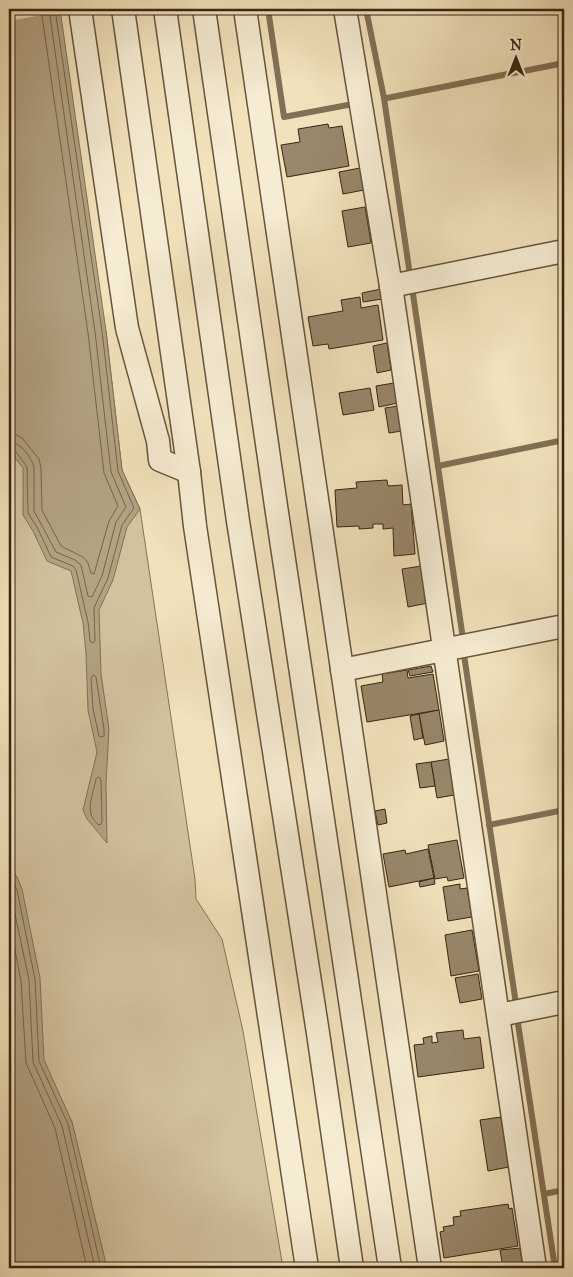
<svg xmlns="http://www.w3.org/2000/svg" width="573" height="1277" viewBox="0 0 573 1277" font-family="'IM FELL Great Primer',serif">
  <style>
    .green { fill: #d2c29e; stroke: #857458 }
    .water { fill: #b2a282; stroke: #817055 }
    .pier { fill: #f1e2bb }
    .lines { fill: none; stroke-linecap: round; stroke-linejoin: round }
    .shore { stroke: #75644a; stroke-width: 1 }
    .stream { stroke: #817055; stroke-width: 6 }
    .building { fill: #98876a; stroke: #382512 }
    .minor-casing { stroke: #66543c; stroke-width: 25 }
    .minor { stroke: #f6ecd3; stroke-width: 22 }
  </style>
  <rect width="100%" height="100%" fill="#f1e2bb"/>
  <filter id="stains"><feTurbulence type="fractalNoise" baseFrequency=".004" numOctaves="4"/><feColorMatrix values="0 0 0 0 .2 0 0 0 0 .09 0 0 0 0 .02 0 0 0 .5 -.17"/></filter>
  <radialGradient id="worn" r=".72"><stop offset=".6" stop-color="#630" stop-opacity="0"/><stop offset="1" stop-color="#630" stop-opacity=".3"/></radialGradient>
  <!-- green -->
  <path class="green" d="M106,331l16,139 18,39 55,370 1,20 26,40 21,92 40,237h-177l-34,-146 -25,-41 -38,-148v-544z"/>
  <!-- water -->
  <g class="water">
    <path d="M9,9h51l46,322 16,139 18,39 -13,18 -14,53 -14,30 2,64 8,55 -3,54 1,60 -20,-24 -4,-9 14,-58 -9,-42 -2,-57 -3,-30 -12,-52 -24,-10 -14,-30 -10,-16v-47l-14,-18z"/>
    <path d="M9,865l8,12 5,12 18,89 4,82 28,62 35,146h-98z"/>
  </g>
  <!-- pier -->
  <path class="pier" d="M39,9h7l1,5 -38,7v-6z"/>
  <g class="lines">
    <!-- shore -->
    <g class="shore">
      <path d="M9,434h6l7,4 17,21 2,9 1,42 19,36 22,11 5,6 3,10 3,1 15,-53 9,-15 -14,-33 -16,-140 -47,-324"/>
      <path d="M9,441c11,1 23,16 25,27v43l22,41 19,8 6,5 7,31 4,1 10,-21 14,-54 10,-15 -15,-35 -16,-140 -46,-323"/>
      <path d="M9,447l5,2 13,18 1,46 10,16 13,28 22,9 3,4 12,52 2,19 3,2 2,-2 -1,-33 14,-30 14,-53 12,-17 -16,-37 -16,-140 -47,-322"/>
      <path d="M94,675l2,2 8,52v7l-2,1 -3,-1 -6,-27 -2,-31z"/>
      <path d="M99,777l2,3 1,41 -1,3 -2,1c-16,-12 -6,-29 -3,-46z"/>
      <path d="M9,873l8,17 18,89 4,82 29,63 33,144"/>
      <path d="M9,886l20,94 4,82 29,64 33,142"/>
      <path d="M9,919l12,62 5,82 29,65 32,140"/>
    </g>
    <!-- stream -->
    <g class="stream">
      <path d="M268,9l16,108 69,-13"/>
      <path d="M366,9l18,89 26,177"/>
      <path d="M387,98l177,-35"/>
      <path d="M412,287l51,352"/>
      <path d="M438,466l126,-26"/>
      <path d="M464,655l52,349"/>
      <path d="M489,825l75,-15"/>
      <path d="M517,1017l38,251"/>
      <path d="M544,1194l20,-4"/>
    </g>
  </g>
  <!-- building -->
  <g class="building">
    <path d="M328,124l1,4 13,-2 7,40 -62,11 -6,-32 19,-3 -2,-13z"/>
    <path d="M360,168l4,22 -21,4 -4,-22z"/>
    <path d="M365,207l6,36 -23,4 -6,-36z"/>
    <path d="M381,289l1,10 -19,3 -1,-9z"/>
    <path d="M360,297l1,11 17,-3 5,35 -54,9 -1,-5 -15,2 -5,-29 35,-6 -2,-11z"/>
    <path d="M387,343l4,27 -14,3 -4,-27z"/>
    <path d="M394,383l4,20 -19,4 -3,-21z"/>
    <path d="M370,388l4,22 -31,5 -4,-22z"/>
    <path d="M398,406l4,25 -13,2 -4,-25z"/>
    <path d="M387,480l1,6 14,-1 1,20 8,-1 4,50 -21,2 -1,-28 -10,1v-5h-10v4l-14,1v-3l-22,1 -2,-37 22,-2 -1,-6z"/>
    <path d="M421,566l7,37 -20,4 -6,-38z"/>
    <path d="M431,666l2,6 -23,4 -2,-6z"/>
    <path d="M407,670l1,8 25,-4 6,36 -72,12 -6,-36 22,-4 -1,-8z"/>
    <path d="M439,710l5,31 -19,4 -6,-31z"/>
    <path d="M419,714l4,24 -9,2 -4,-24z"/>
    <path d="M449,759l5,36 -17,3 -6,-36z"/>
    <path d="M431,762l4,24 -15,2 -4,-24z"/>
    <path d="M385,809l2,14 -9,2 -3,-14z"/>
    <path d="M457,840l7,38 -16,3 -1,-4 -12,2 -7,-34z"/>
    <path d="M428,849l6,29 -45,9 -6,-33 22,-4 1,4z"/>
    <path d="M434,878l1,6 -15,3 -1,-5z"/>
    <path d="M460,884v5l7,-1 5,29 -24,4 -5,-34z"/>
    <path d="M472,930l7,41 -28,5 -6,-41z"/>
    <path d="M478,974l4,25 -22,4 -5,-25z"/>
    <path d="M463,1030l1,9 16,-2 4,31 -66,9 -4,-32 10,-1 -1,-6 9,-2v7l6,-1 -2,-9z"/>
    <path d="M501,1117l8,50 -21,4 -8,-51z"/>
    <path d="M508,1204l1,5 3,-1 6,38 -74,12 -4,-26 4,-1 -1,-4 11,-2 -1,-8 8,-1 -1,-5z"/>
    <path d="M520,1248l3,20h-20l-3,-18z"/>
  </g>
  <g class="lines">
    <defs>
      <g id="minor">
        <path d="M80,9l47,319 31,113 2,19 29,12"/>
        <path d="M123,9l66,463 6,54 112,742"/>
        <path d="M165,9l73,512 80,512 34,235"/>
        <path d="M204,9l72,497 114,762"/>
        <path d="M245,9l185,1259"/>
        <path d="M345,9l46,277 144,982"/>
        <path d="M391,286l173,-35"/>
        <path d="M342,670l222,-44"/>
        <path d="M499,1015l65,-13"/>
      </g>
    </defs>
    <!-- minor casing -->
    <use href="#minor" class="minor-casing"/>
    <!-- minor -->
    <use href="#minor" class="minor"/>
  </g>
  <!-- margin -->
  <rect width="573" height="1277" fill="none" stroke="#f1e2bb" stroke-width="30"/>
  <rect x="10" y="10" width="553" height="1257" fill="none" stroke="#382512" stroke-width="2.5"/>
  <rect x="15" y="15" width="543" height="1247" fill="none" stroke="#382512"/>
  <!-- north arrow -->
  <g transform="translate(516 58)" stroke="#f6ecd3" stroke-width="4" paint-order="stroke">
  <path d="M0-4L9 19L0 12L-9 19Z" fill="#382512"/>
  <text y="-8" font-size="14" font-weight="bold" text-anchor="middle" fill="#382512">N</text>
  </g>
  <rect width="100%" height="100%" filter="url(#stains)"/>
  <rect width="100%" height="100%" fill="url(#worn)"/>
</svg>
